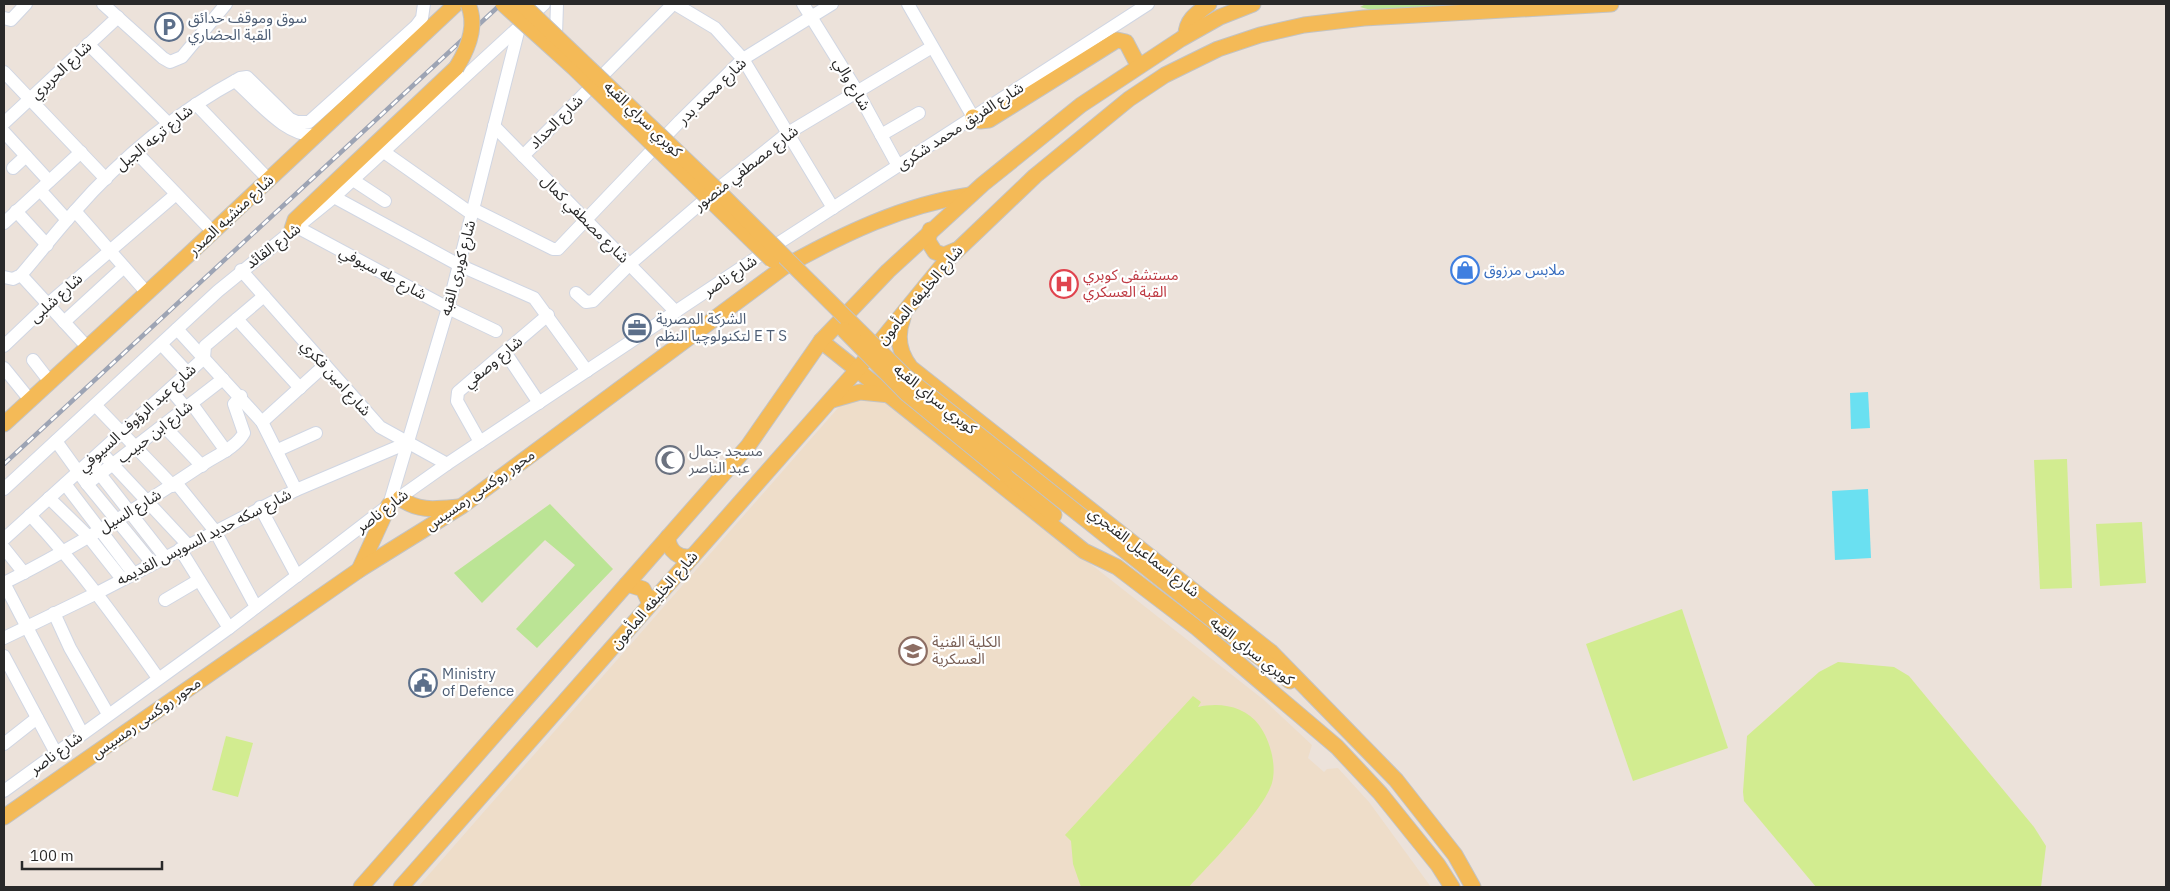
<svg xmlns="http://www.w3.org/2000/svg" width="2170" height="891" viewBox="0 0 2170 891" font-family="'IBM Plex Sans','Noto Sans Arabic',sans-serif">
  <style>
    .education { fill: #eeddc9 }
    .green { fill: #bbe495 }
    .pitch { fill: #d2ec90 }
    .water { fill: #6ae0f1 }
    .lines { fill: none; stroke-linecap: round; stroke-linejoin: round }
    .minor-casing { stroke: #d0d6e3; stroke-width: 14 }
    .major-casing { stroke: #c3c3c3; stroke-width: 17 }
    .minor { stroke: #fff; stroke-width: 12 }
    .major { stroke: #f4ba57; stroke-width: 15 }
    .rail-casing { stroke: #9da4b4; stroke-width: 4.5 }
    .rail { stroke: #fff; stroke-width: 2.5; stroke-dasharray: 8; stroke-linecap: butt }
    .major-bridge-casing { stroke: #c3c3c3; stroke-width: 17; stroke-linecap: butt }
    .major-bridge { stroke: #f4ba57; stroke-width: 15 }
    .labels { text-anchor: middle; stroke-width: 4.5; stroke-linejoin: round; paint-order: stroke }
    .service-label { font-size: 15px; fill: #4e5e75; stroke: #fff; text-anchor: start }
    .street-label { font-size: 15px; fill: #292929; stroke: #fff }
    .shop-label { font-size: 15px; fill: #366cbe; stroke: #fff; text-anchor: start }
    .health-label { font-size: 15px; fill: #be3a42; stroke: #fff; text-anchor: start }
    .worship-label { font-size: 15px; fill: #5b616d; stroke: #fff; text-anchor: start }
    .education-label { font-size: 15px; fill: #785e54; stroke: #fff; text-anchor: start }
  </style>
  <rect width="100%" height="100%" fill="#ece2da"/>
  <!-- education -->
  <path class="education" d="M879,398l385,302 48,45 -4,13 16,14 3,-3 11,-1 31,34 62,85h-1013l427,-487z"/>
  <!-- green -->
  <g class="green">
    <path d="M1366,4h161l-145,9 -22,-6z"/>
    <path d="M550,504l63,65 -76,79 -21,-19 59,-64 -30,-25 -63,63 -28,-30z"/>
  </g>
  <!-- pitch -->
  <g class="pitch">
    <path d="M2067,459l5,129 -32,1 -6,-129z"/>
    <path d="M2142,522l4,61 -46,3 -4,-62z"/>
    <path d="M1682,609l46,139 -95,33 -47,-137z"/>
    <path d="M1838,662l56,5 15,9 125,151 12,19 -5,41h-225l-72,-86 -1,-9 4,-56 72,-64z"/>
    <path d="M1193,696l8,6 -3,5c22,-5 47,-1 61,18 11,15 18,40 13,58 -8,27 -62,81 -83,104h-108l-8,-23 -2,-23 -6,-6z"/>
    <path d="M226,736l27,7 -15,54 -26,-7z"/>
  </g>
  <!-- water -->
  <g class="water">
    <path d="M1868,392l2,36 -19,1 -1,-36z"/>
    <path d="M1868,489l3,69 -36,2 -3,-69z"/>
  </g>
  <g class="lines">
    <defs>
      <g id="minor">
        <path d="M103,4l60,54 7,4 12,-5 44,-53"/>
        <path d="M675,4l40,24 28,31 90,149"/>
        <path d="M803,4l54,87 41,75"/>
        <path d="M908,4l65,113"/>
        <path d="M4,18l7,2 15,-16"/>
        <path d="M556,35l1,-31"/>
        <path d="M88,44l80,79"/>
        <path d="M4,72l102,107"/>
        <path d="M235,81c21,18 54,60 83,53"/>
        <path d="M196,104l73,76"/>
        <path d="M4,123l114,-106"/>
        <path d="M494,126l182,186"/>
        <path d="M4,132l45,49"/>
        <path d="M881,135l38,-22"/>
        <path d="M135,151l78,81"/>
        <path d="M384,152l88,62"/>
        <path d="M523,156l150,-152"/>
        <path d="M13,168l13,-12"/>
        <path d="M353,180l32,21"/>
        <path d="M40,190l27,30"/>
        <path d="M334,197l125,68 75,33 53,73"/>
        <path d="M473,209l80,40h5l122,-128 63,-62 89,-55"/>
        <path d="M16,211l31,34"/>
        <path d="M75,211l72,82"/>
        <path d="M4,223l77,-71"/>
        <path d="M297,227l151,81 48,23"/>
        <path d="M241,270l139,157 67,37"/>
        <path d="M21,275l67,73"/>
        <path d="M4,277l9,2 8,-4c18,-21 35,-43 54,-64 47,-54 102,-99 165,-133l7,-1 43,42 7,3h12l107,-96 6,-8 2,-14"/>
        <path d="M576,293l10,9 7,-1 37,-37 85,-73 73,-58 144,-86"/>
        <path d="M237,319l63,69"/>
        <path d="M64,322l60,-55"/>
        <path d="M177,329l85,93 34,68"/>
        <path d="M161,344l27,29"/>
        <path d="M4,346l44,-42 127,-109"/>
        <path d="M505,352l34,51"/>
        <path d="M33,360l17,22"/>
        <path d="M4,368l26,32"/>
        <path d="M170,389l16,19"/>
        <path d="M192,404l34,47"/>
        <path d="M96,406l77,80"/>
        <path d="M262,422l63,-57"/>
        <path d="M163,425l39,41"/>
        <path d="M56,441l31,43 65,79"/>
        <path d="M480,442l-23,-41 1,-9 90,-77"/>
        <path d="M278,450l38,-17"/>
        <path d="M101,452l87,93"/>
        <path d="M96,469l69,88"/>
        <path d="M65,484l68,89"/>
        <path d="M87,484l136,-105"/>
        <path d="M177,484l38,47 41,76"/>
        <path d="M4,489l214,-198 116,-94 210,-193"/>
        <path d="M49,498l39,38 34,43"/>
        <path d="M389,505l59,-197 71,-280"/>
        <path d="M260,507l37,69"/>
        <path d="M30,515c48,51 88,106 128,163"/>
        <path d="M4,539l200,-181 1,-12 59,-50"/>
        <path d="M4,548l20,25"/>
        <path d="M180,549l49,79"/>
        <path d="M4,583c68,-34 134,-75 198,-118 13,-9 34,-17 42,-32l-10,-29 7,-8"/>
        <path d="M4,583l78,150"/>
        <path d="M165,600l34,-20"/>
        <path d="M54,613l16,35 38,66"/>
        <path d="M4,638l93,-45 199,-103 111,-47"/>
        <path d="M4,656l52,97"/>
        <path d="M4,744l33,-26"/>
        <path d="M4,791l225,-163 160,-123 58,-41 324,-216 377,-244"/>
      </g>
      <g id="major">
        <path d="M1186,35c0,-15 11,-22 23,-31"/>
        <path d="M973,117l7,4 9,-1 128,-80 9,2 12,23"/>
        <path d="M292,229l3,-9 161,-152"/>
        <path d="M930,230l-2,11 7,11 9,3 12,-5"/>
        <path d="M903,318c-7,18 -4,35 8,50l360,284 125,128 59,75 18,32"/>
        <path d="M821,341l263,210 33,16 80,61 140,119 43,46 58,72 14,22"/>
        <path d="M832,400l28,-8 30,3"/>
        <path d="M4,424l182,-167 270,-253"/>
        <path d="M1005,474l49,41"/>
        <path d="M400,498c18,14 36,11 58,9"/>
        <path d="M668,537c0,14 12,23 25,19"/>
        <path d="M359,570l30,-65"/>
        <path d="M627,584l16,5 7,15"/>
        <path d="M1234,637l56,44"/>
        <path d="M4,817l355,-247 103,-64 322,-239c59,-33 119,-62 186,-72"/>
        <path d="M361,887l387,-441 73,-105 67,-70 95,-87 98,-79 100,-66 39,-22 33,-13"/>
        <path d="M401,887l456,-517 88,-108 90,-86 94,-77 36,-24 53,-26 42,-14 44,-10 60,-7 247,-14"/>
      </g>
    </defs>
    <!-- minor casing -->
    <use href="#minor" class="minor-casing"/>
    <!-- major casing -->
    <use href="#major" class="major-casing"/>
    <!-- minor -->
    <use href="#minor" class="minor"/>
    <!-- major -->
    <use href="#major" class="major"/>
    <defs>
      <path id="rail" d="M4,464l497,-460"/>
    </defs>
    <!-- rail casing -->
    <use href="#rail" class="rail-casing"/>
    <!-- rail -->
    <use href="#rail" class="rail"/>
    <defs>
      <g id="major-bridge">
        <path d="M503,4l71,64 198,192"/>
        <path d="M522,4l192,183 192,190 328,260"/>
        <path d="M456,68c12,-19 22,-42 12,-64"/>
        <path d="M844,330l63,64 98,80"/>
      </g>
    </defs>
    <!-- major-bridge casing -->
    <use href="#major-bridge" class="major-bridge-casing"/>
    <!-- major-bridge -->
    <use href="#major-bridge" class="major-bridge"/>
  </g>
  <!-- icons -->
  <defs>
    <symbol id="parking-ring" viewBox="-11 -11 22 22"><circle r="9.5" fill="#fff" stroke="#5c6f8a" stroke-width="1.5"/><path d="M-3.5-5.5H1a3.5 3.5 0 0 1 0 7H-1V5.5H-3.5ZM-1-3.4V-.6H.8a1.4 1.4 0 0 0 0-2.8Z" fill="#5c6f8a"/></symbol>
    <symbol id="shop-ring" viewBox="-11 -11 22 22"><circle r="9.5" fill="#fff" stroke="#3f7fe0" stroke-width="1.5"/><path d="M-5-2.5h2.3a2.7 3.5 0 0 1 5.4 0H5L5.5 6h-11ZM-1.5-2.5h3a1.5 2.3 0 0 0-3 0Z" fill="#3f7fe0"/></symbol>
    <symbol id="hospital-ring" viewBox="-11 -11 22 22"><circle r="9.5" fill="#fff" stroke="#e0444e" stroke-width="1.5"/><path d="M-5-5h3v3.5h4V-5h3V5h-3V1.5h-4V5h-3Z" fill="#e0444e"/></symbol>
    <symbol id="office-ring" viewBox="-11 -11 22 22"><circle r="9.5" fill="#fff" stroke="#5c6f8a" stroke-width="1.5"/><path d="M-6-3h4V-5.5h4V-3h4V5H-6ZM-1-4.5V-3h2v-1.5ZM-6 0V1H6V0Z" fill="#5c6f8a"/></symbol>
    <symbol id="mosque-ring" viewBox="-11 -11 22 22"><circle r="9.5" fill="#fff" stroke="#6b7280" stroke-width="1.5"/><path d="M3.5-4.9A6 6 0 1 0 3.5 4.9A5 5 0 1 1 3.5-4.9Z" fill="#6b7280"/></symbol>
    <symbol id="university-ring" viewBox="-11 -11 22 22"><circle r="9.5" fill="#fff" stroke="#8d6e63" stroke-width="1.5"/><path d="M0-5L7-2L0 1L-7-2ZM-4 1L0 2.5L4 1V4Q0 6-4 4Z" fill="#8d6e63"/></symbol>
    <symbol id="civic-ring" viewBox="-11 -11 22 22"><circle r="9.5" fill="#fff" stroke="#5c6f8a" stroke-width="1.5"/><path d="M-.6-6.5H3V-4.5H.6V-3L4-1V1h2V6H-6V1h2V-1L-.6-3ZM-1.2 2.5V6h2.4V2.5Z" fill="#5c6f8a"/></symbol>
  </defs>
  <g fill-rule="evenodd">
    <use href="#parking-ring" x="153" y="11" width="32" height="32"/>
    <use href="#shop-ring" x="1449" y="254" width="32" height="32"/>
    <use href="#hospital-ring" x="1048" y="268" width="32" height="32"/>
    <use href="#office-ring" x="621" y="312" width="32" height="32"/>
    <use href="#mosque-ring" x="654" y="444" width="32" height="32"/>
    <use href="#university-ring" x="897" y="635" width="32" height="32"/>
    <use href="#civic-ring" x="407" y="667" width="32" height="32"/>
  </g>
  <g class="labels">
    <!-- service labels -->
    <g class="service-label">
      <text x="188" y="23">سوق وموقف حدائق<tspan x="188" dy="17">القبة الحضاري</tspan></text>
      <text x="656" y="324">الشركة المصرية<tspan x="656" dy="17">لتكنولوچيا النظم E T S</tspan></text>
      <text x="442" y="679">Ministry<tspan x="442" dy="17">of Defence</tspan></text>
    </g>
    <!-- street labels -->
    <g class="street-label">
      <text transform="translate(61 70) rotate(-43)" y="5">شارع الحريري</text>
      <text transform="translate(852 84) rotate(60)" y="5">شارع والي</text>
      <text transform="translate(712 91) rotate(-44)" y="5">شارع محمد بدر</text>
      <text transform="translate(643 119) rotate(44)" y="5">كوبري سراي القبه</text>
      <text transform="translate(556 122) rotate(-45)" y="5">شارع الحداد</text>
      <text transform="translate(960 126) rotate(-33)" y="5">شارع الفريق محمد شكرى</text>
      <text transform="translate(154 138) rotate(-39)" y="5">شارع ترعه الجبل</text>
      <text transform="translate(746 168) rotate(-38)" y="5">شارع مصطفي منصور</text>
      <text transform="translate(231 215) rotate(-43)" y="5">شارع منشيه الصدر</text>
      <text transform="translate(585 219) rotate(45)" y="5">شارع مصطفي كمال</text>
      <text transform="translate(273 246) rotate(-37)" y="5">شارع القائد</text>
      <text transform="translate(458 268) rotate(-75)" y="5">شارع كوبرى القبه</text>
      <text transform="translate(383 273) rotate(28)" y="5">شارع طه سيوفي</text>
      <text transform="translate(730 276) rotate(-34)" y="5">شارع ناصر</text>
      <text transform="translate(920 295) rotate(-50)" y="5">شارع الخليفه المأمون</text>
      <text transform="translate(56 298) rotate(-42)" y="5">شارع شلبى</text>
      <text transform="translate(493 362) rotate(-40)" y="5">شارع وصفي</text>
      <text transform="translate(336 378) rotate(48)" y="5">شارع امين فكري</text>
      <text transform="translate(935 399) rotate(39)" y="5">كوبري سراي القبه</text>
      <text transform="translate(137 418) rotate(-42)" y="5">شارع عبد الرؤوف السيوفي</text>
      <text transform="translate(155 432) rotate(-38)" y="5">شارع ابن حبيب</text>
      <text transform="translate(480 490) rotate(-35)" y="5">محور روكسى رمسيس</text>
      <text transform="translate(130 511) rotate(-31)" y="5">شارع السيل</text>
      <text transform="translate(382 511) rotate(-37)" y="5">شارع ناصر</text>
      <text transform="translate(204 537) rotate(-27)" y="5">شارع سكه حديد السويس القديمه</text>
      <text transform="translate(1144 552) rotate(38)" y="5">شارع اسماعيل الفنجري</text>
      <text transform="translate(654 600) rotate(-49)" y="5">شارع الخليفه المأمون</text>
      <text transform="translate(1252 651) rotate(38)" y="5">كوبري سراي القبه</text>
      <text transform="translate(146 718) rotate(-35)" y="5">محور روكسى رمسيس</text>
      <text transform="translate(56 753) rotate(-36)" y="5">شارع ناصر</text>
    </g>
    <!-- shop labels -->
    <g class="shop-label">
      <text x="1484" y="275">ملابس مرزوق</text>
    </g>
    <!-- health labels -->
    <g class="health-label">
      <text x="1083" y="280">مستشفى كوبري<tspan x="1083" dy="17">القبة العسكري</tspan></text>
    </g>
    <!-- worship labels -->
    <g class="worship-label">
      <text x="689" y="456">مسجد جمال<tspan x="689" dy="17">عبد الناصر</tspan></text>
    </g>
    <!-- education labels -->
    <g class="education-label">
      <text x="932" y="647">الكلية الفنية<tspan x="932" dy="17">العسكرية</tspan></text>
    </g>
  </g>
  <!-- border -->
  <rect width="2170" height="891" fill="none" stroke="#292929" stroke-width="10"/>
  <!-- scale -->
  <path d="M22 861v8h140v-8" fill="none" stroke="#292929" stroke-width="2.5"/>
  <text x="30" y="861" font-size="15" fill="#292929" stroke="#ffffff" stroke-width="4" paint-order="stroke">100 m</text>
</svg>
